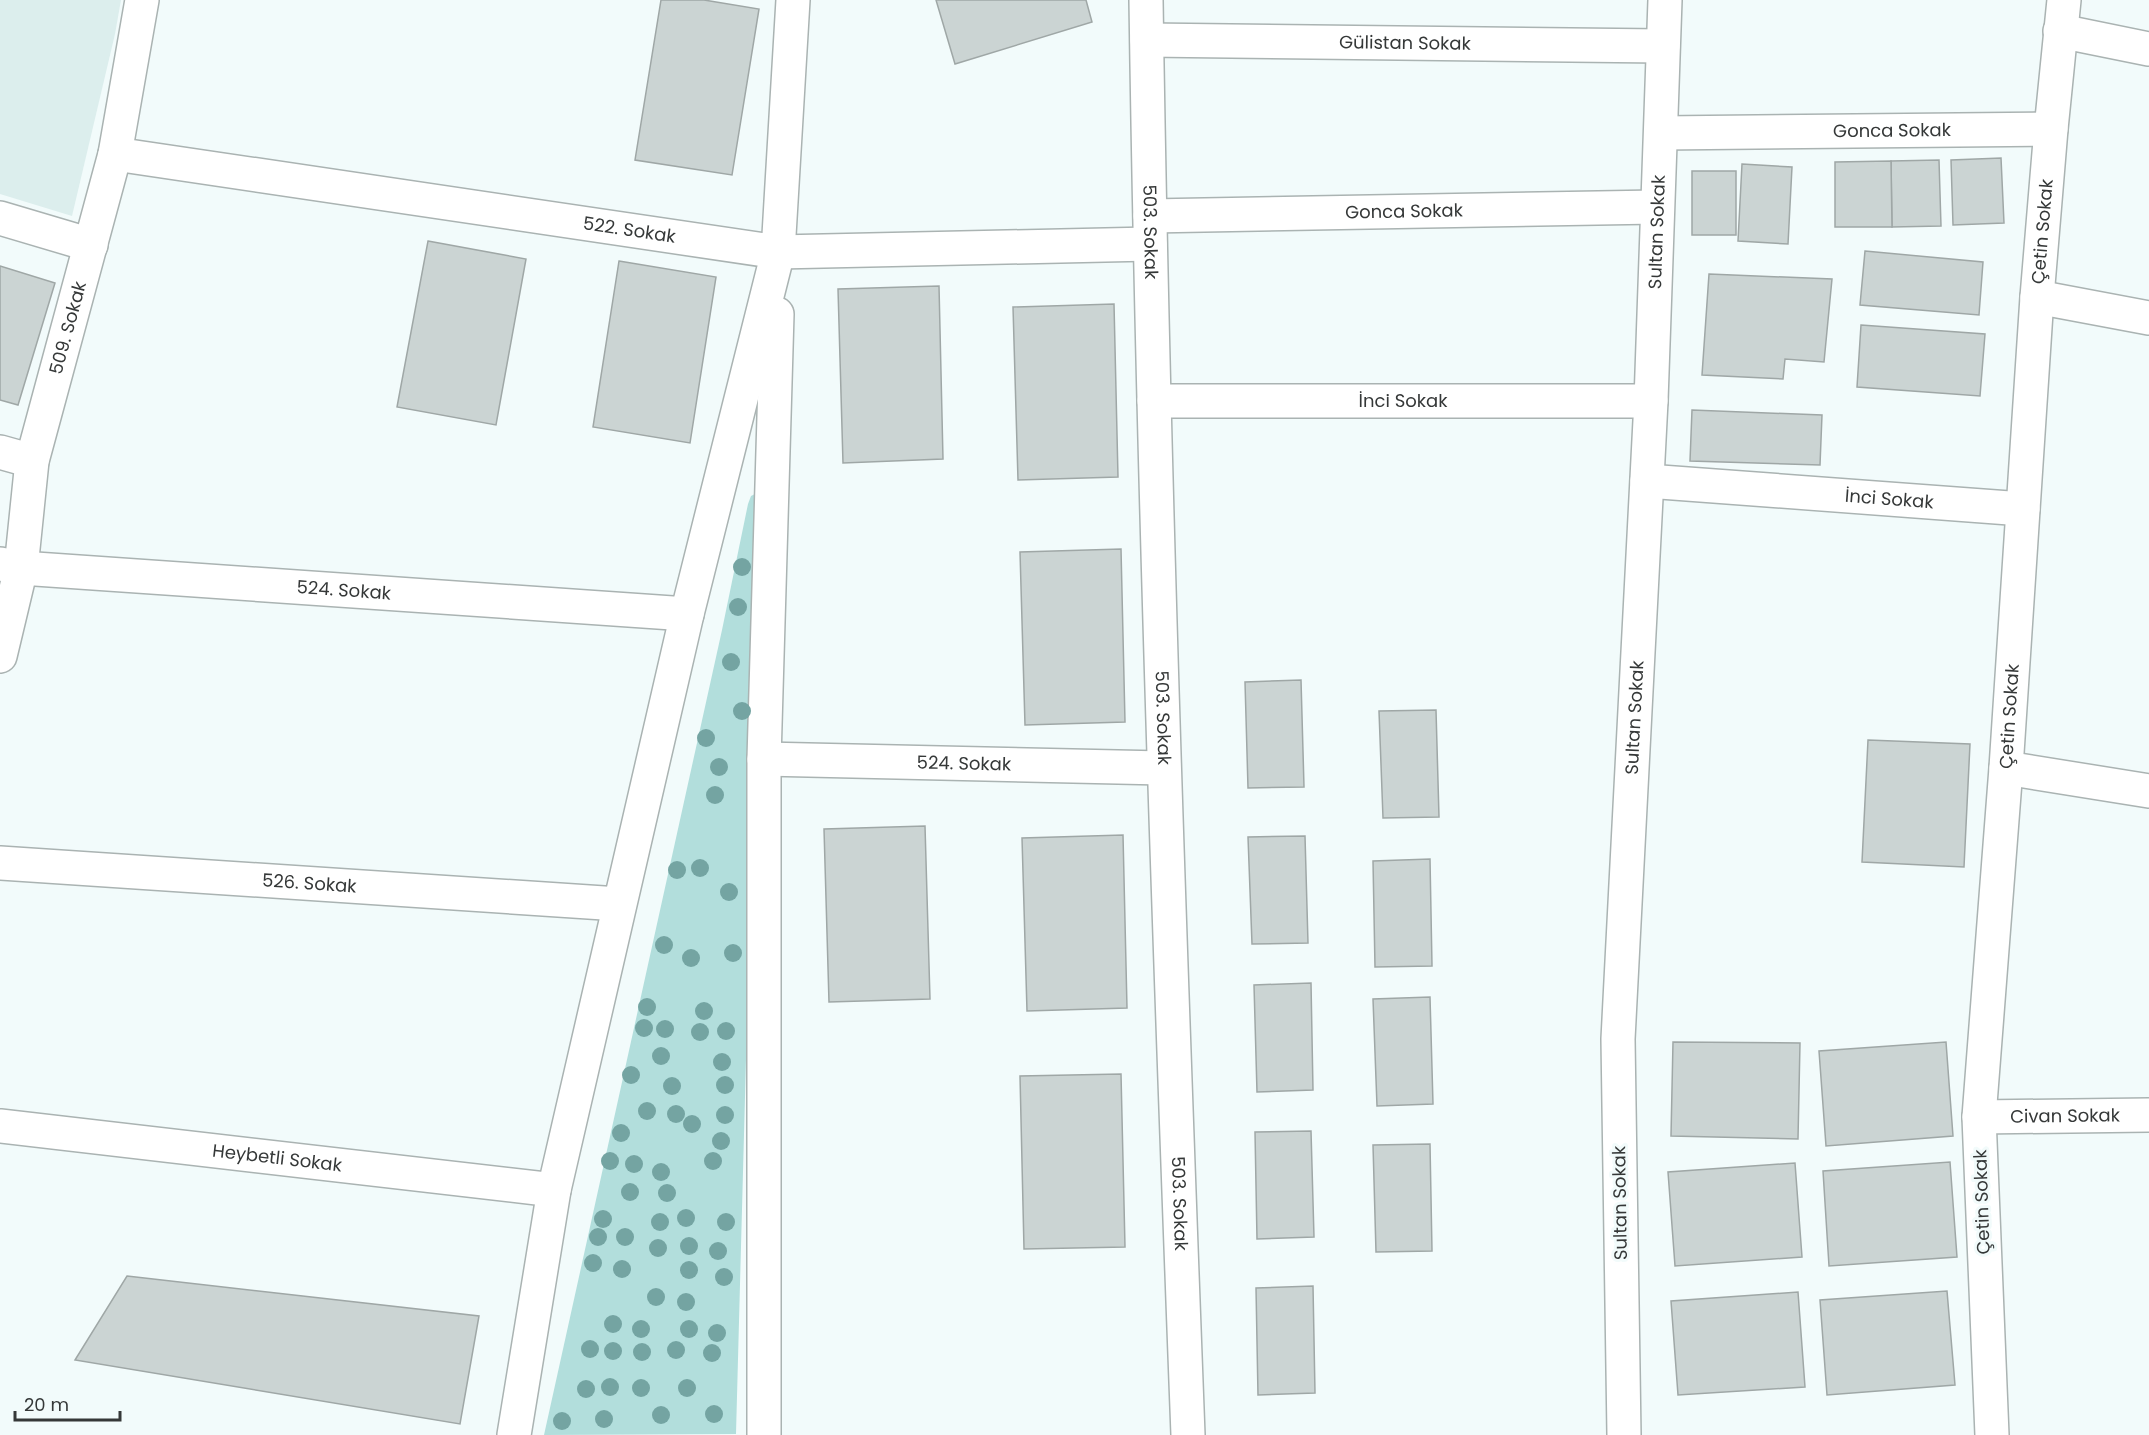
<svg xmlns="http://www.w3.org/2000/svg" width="2149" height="1435" viewBox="0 0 2149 1435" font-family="Poppins,sans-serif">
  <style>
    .built { fill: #dceeed }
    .green { fill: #b2dedc }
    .building { fill: #cbd4d3; stroke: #9fa7a6; stroke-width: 1.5 }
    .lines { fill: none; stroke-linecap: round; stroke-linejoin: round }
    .street-casing { stroke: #aab3b2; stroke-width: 36 }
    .secondary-casing { stroke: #aab3b2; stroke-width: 36 }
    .street { stroke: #fff; stroke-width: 33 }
    .secondary { stroke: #fff; stroke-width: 33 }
    .tree { fill: #74a4a2 }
    .labels { text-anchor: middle; stroke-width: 6; stroke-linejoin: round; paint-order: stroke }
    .street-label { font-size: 18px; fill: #353838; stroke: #f2fbfb }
  </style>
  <rect width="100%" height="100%" fill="#f2fbfb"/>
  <!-- built -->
  <path class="built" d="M0,0h121l-6,34 -43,182 -72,-22z"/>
  <!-- green -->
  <path class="green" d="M755,494l6,4 -25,936 -192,1 178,-805 26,-126 3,-8z"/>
  <!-- building -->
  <g class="building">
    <path d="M661,0h43l55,9 -27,166 -97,-15z"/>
    <path d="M936,0h150l6,22 -137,42z"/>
    <path d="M2001,158l3,65 -51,2 -2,-65z"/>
    <path d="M1939,160l2,66 -49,1 -1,-66z"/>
    <path d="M1891,161l1,66h-57v-65z"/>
    <path d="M1742,164l50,3 -4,77 -50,-3z"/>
    <rect x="1692" y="171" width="44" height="64"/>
    <path d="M428,241l98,18 -30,166 -99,-18z"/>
    <path d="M1865,251l118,11 -4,53 -119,-10z"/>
    <path d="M619,261l97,16 -26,166 -97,-16z"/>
    <path d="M0,266l55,17 -37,122 -18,-5z"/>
    <path d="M1709,274l123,5 -8,83 -39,-3 -2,20 -81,-4z"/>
    <path d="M939,286l4,173 -100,4 -5,-174z"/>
    <path d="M1114,304l4,173 -100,3 -5,-173z"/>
    <path d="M1861,325l124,9 -5,62 -123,-9z"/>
    <path d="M1692,410l130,5 -2,50 -130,-4z"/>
    <path d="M1121,549l4,173 -100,3 -5,-173z"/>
    <path d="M1301,680l3,107 -56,1 -3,-106z"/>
    <path d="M1436,710l3,107 -56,1 -4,-107z"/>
    <path d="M1868,740l102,4 -6,123 -102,-5z"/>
    <path d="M925,826l5,173 -101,3 -5,-173z"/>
    <path d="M1123,835l4,173 -100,3 -5,-173z"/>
    <path d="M1305,836l3,107 -56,1 -4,-107z"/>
    <path d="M1430,859l2,107 -57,1 -2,-106z"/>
    <path d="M1311,983l2,107 -56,2 -3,-107z"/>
    <path d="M1430,997l3,107 -56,2 -4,-107z"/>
    <path d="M1673,1042l127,1 -2,96 -127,-3z"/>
    <path d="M1946,1042l7,94 -127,10 -7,-95z"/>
    <path d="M1121,1074l4,173 -101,2 -4,-173z"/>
    <path d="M1311,1131l3,106 -57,2 -2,-107z"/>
    <path d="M1430,1144l2,107 -56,1 -3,-107z"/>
    <path d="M1950,1162l7,95 -128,9 -6,-95z"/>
    <path d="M1795,1163l7,94 -127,9 -7,-94z"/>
    <path d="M127,1276l352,40 -19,108 -385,-64z"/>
    <path d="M1313,1286l2,107 -57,2 -2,-107z"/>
    <path d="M1947,1291l8,94 -128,10 -7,-95z"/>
    <path d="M1798,1292l7,95 -127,8 -7,-94z"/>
  </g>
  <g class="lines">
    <defs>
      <g id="street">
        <path d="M2060,31l89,18"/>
        <path id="s1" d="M1147,40l516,6"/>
        <path id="s2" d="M1661,133l390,-4"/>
        <path id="s3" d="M115,154l663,98 372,-8"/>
        <path id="s4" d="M1150,216l507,-9"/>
        <path d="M0,218l91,27"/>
        <path d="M2037,297l112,21"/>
        <path id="s5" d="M1154,401h497"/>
        <path d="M0,452l32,9"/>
        <path id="s6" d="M1647,481l376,28"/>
        <path id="s7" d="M0,564l21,4 666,46"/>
        <path id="s8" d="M0,656l21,-88 11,-107 83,-307 27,-154"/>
        <path id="s9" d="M764,759l399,9"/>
        <path d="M2006,768l143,23"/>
        <path id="s10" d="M0,863l619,41"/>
        <path id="s11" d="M1979,1117l170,-2"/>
        <path id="s12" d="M0,1126l554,64"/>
        <path d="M514,1435l40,-245 133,-576 91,-362 15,-252"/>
        <path d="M764,1435v-676l13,-445"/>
        <path id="s13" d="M1624,1435l-6,-396 33,-638 14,-401"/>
        <path id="s14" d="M1992,1435l-13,-318 27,-349 31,-471 14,-168 13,-129"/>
      </g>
      <g id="secondary">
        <path id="s15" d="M1146,0c7,479 24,957 42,1435"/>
      </g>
    </defs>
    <!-- street casing -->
    <use href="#street" class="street-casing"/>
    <!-- secondary casing -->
    <use href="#secondary" class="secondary-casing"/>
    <!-- street -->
    <use href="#street" class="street"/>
    <!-- secondary -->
    <use href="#secondary" class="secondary"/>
  </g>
  <!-- trees -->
  <g class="tree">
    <circle cx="742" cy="567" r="9"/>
    <circle cx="738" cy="607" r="9"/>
    <circle cx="731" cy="662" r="9"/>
    <circle cx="742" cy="711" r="9"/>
    <circle cx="706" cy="738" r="9"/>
    <circle cx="719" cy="767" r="9"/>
    <circle cx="715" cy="795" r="9"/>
    <circle cx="700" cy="868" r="9"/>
    <circle cx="677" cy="870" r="9"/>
    <circle cx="729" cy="892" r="9"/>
    <circle cx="664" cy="945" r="9"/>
    <circle cx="733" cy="953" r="9"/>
    <circle cx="691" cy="958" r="9"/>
    <circle cx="647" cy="1007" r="9"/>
    <circle cx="704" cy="1011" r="9"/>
    <circle cx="644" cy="1028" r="9"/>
    <circle cx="665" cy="1029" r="9"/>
    <circle cx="726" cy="1031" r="9"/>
    <circle cx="700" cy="1032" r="9"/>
    <circle cx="661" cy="1056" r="9"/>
    <circle cx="722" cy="1062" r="9"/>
    <circle cx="631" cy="1075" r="9"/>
    <circle cx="725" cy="1085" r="9"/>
    <circle cx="672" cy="1086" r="9"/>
    <circle cx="647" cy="1111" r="9"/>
    <circle cx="676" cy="1114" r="9"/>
    <circle cx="725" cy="1115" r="9"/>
    <circle cx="692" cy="1124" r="9"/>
    <circle cx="621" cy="1133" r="9"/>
    <circle cx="721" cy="1141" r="9"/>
    <circle cx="610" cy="1161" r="9"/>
    <circle cx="713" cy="1161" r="9"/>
    <circle cx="634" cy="1164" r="9"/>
    <circle cx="661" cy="1172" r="9"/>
    <circle cx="630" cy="1192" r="9"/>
    <circle cx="667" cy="1193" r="9"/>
    <circle cx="686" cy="1218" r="9"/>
    <circle cx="603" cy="1219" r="9"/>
    <circle cx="660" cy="1222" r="9"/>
    <circle cx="726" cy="1222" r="9"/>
    <circle cx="598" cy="1237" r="9"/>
    <circle cx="625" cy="1237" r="9"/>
    <circle cx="689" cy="1246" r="9"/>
    <circle cx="658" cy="1248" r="9"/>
    <circle cx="718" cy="1251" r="9"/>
    <circle cx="593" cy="1263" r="9"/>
    <circle cx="622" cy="1269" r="9"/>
    <circle cx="689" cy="1270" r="9"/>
    <circle cx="724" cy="1277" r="9"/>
    <circle cx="656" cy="1297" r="9"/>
    <circle cx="686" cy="1302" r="9"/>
    <circle cx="613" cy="1324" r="9"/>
    <circle cx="641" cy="1329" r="9"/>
    <circle cx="689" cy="1329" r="9"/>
    <circle cx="717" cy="1333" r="9"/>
    <circle cx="590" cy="1349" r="9"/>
    <circle cx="676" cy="1350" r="9"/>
    <circle cx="613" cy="1351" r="9"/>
    <circle cx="642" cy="1352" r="9"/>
    <circle cx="712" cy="1353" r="9"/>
    <circle cx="610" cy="1387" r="9"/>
    <circle cx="641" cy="1388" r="9"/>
    <circle cx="687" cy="1388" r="9"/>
    <circle cx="586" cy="1389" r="9"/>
    <circle cx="714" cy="1414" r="9"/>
    <circle cx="661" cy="1415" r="9"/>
    <circle cx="604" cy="1419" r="9"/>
    <circle cx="562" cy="1421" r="9"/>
  </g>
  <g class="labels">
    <!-- street labels -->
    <g class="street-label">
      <text dy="6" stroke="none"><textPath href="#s1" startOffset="258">Gülistan Sokak</textPath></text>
      <text dy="6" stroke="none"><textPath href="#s2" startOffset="231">Gonca Sokak</textPath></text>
      <text dy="6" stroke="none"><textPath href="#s4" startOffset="254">Gonca Sokak</textPath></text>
      <text dy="6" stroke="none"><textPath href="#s3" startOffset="520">522. Sokak</textPath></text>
      <text dy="6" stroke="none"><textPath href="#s15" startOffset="232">503. Sokak</textPath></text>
      <text dy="6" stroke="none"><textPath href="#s13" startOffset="1204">Sultan Sokak</textPath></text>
      <text dy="6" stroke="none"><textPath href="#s14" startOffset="1206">Çetin Sokak</textPath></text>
      <text dy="6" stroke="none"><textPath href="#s8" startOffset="336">509. Sokak</textPath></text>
      <text dy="6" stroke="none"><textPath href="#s5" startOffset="249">İnci Sokak</textPath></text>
      <text dy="6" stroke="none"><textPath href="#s6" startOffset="243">İnci Sokak</textPath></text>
      <text dy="6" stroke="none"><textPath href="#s7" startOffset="345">524. Sokak</textPath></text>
      <text dy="6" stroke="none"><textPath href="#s13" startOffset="718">Sultan Sokak</textPath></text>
      <text dy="6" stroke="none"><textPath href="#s14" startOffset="720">Çetin Sokak</textPath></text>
      <text dy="6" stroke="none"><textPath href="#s15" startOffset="718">503. Sokak</textPath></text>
      <text dy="6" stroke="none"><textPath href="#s9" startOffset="200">524. Sokak</textPath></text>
      <text dy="6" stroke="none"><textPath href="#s10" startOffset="310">526. Sokak</textPath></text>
      <text dy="6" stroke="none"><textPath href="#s11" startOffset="86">Civan Sokak</textPath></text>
      <text dy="6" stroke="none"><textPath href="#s12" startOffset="279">Heybetli Sokak</textPath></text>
      <text transform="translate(1982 1202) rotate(-92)" y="6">Çetin Sokak</text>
      <text dy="6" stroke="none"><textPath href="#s15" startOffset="1204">503. Sokak</textPath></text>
      <text transform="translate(1620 1203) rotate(-91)" y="6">Sultan Sokak</text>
    </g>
  </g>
  <!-- scale -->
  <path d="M15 1411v9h105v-9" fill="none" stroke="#353838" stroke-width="3"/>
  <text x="24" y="1411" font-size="18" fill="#353838" stroke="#f2fbfb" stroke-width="4.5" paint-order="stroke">20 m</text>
</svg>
